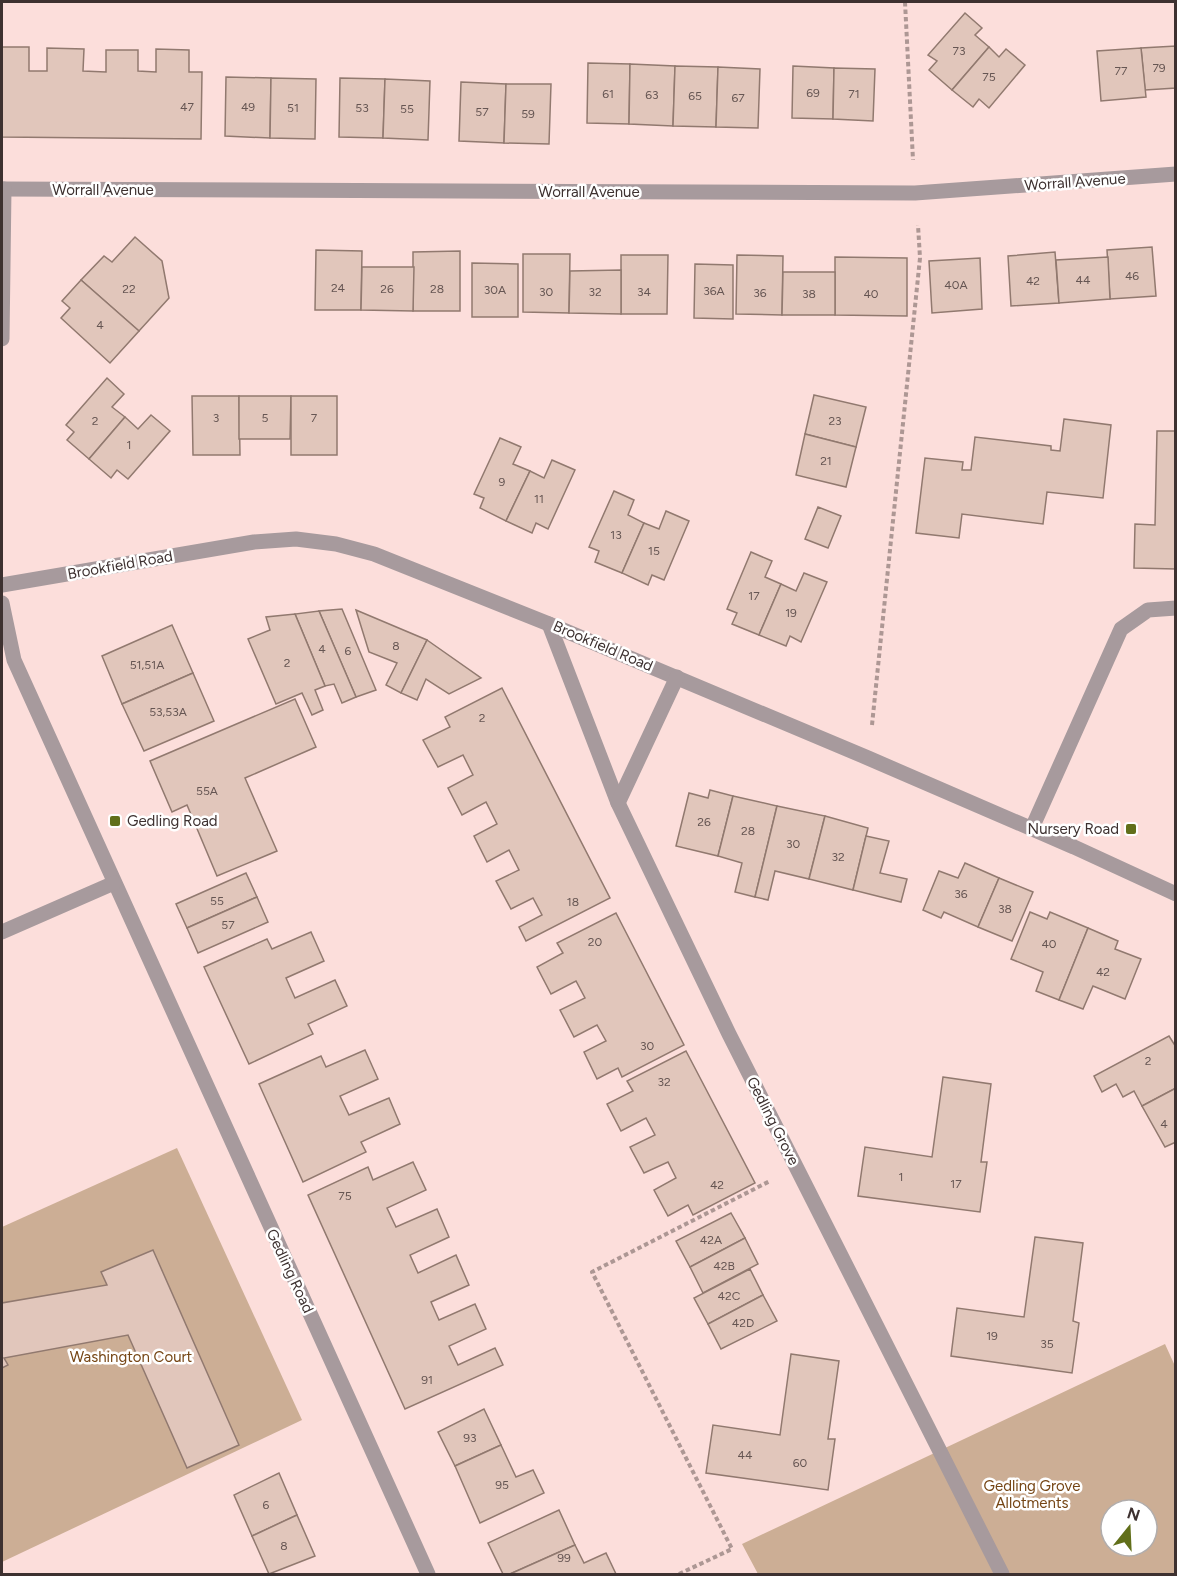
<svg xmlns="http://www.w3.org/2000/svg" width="1177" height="1576" viewBox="0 0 1177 1576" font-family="Figtree,sans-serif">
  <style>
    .green { fill: #ccae95; fill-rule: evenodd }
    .building { fill: #e1c6bb; stroke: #91796f; stroke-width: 1.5 }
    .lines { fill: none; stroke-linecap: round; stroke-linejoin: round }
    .path { stroke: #ad9794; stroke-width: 4; stroke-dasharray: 4.5 3; stroke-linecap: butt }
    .minor { stroke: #a79a9d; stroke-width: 15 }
    .poi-dot { fill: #616f1a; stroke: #fff; stroke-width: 2 }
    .labels { text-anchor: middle; stroke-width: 5; stroke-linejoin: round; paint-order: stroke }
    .number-label { font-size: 12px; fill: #665653 }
    .street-label { font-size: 15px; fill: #3d3130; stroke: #fff }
    .poi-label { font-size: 15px; fill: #3d3130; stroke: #fff; text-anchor: start }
    .park-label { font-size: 15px; fill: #754514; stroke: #fff }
  </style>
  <rect width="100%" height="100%" fill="#fcdedb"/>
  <!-- green -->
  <g class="green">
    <path d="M177,1148l125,272 -300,142v-335z"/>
    <path d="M1165,1344l10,22v208h-417l-16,-30zM1111,1510h36v36h-36z"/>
  </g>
  <!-- building -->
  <g class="building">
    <path d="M965,13l17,15 -7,7 14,12 -37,43 -23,-20 8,-9 -9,-6z"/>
    <path d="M1176,46v42l-31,2 -4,-42z"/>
    <path d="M2,47h27v24h18v-23l37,1 -1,22 23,1v-22h32v21l18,1v-23l33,1v22h13l-1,67 -199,-2z"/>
    <path d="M989,47l10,10 7,-8 19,16 -36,43 -10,-9 -6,8 -21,-17z"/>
    <path d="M1141,48l5,49 -45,4 -4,-50z"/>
    <path d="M588,63l42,1 -1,60 -42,-1z"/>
    <path d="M630,64l45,2 -2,60 -44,-2z"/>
    <path d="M675,66l43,1 -2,60 -43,-1z"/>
    <path d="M793,66l41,2 -1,51 -41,-1z"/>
    <path d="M718,67l42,2 -2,59 -42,-1z"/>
    <path d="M834,68l41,1 -2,52 -40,-2z"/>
    <path d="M226,77l45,1 -1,60 -45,-2z"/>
    <path d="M271,78l45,1 -1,60 -45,-1z"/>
    <path d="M340,78l45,1 -2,59 -44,-1z"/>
    <path d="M385,79l45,2 -2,59 -45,-2z"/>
    <path d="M461,82l45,2 -2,59 -45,-2z"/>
    <path d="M506,84h45l-2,60 -45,-1z"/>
    <path d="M135,237l27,24 7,37 -30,33 -58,-51 23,-24 8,6z"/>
    <path d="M1152,247l4,49 -46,3 -3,-49z"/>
    <path d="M316,250l46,1 -1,59h-46z"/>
    <path d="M460,251v60h-47v-59z"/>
    <path d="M1055,252l4,51 -48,3 -3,-50z"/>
    <path d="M523,254h47l-1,59 -46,-1z"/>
    <path d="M621,255h47l-1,59h-46z"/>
    <path d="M737,255l46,1 -1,59 -46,-1z"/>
    <path d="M835,257l72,1v58l-72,-1z"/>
    <path d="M1108,257l2,42 -51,4 -3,-43z"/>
    <path d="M980,258l2,51 -50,4 -3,-52z"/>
    <path d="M472,263l46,1v53h-46z"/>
    <path d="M695,264l38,1v54l-39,-1z"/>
    <path d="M362,267h52l-1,44 -52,-1z"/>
    <path d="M621,270v44l-52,-1 1,-42z"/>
    <path d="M783,272h52v43h-53z"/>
    <path d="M81,280l58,51 -29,32 -49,-45 9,-10 -8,-7z"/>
    <path d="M107,378l17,16 -12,13 13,10 -36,42 -22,-19 7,-8 -8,-7z"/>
    <path d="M814,395l52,12 -10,40 -51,-13z"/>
    <path d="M192,396h47l1,59h-47z"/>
    <path d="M239,396h52l-1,43h-51z"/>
    <rect x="291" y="396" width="46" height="59"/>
    <path d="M151,415l19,16 -42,48 -11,-9 -6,8 -22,-19 36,-42 13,12z"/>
    <path d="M1064,419l47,6 -8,73 -56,-6 -4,32 -81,-10 -3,24 -43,-5 9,-75 38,4 -1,8h9l4,-33 76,9v4l9,1z"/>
    <path d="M1157,431h19v138l-42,-1 1,-44 20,1z"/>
    <path d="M805,434l51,13 -10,40 -50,-12z"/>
    <path d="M500,438l21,9 -8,17 17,7 -24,50 -26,-13 4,-10 -10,-4z"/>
    <path d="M552,460l23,10 -27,59 -12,-6 -4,10 -26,-12 24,-50 14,7z"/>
    <path d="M614,491l20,9 -6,15 16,8 -22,50 -27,-11 4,-11 -10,-4z"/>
    <path d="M818,507l23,9 -13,32 -23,-9z"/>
    <path d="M666,511l23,10 -25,59 -12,-5 -4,10 -26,-12 22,-50 15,6z"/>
    <path d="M751,552l21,9 -7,16 16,7 -22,51 -27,-11 5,-11 -10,-4z"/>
    <path d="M804,573l23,9 -26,60 -11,-6 -4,10 -27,-11 22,-51 15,7z"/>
    <path d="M342,609l34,81 -20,7 -37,-86z"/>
    <path d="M356,610l71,30 -26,53 -15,-8 11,-22 -28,-11z"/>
    <path d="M319,611l37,86 -14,6 -8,-19 -9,2 -30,-72z"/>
    <path d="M295,614l30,72 -10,4 8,20 -11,5 -10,-22 -26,11 -28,-65 22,-9 -4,-13z"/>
    <path d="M172,625l21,48 -71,31 -20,-48z"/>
    <path d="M427,640l54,38 -32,16 -23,-15 -9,21 -16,-7z"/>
    <path d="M193,673l21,48 -70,30 -22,-47z"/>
    <path d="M502,688l108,210 -84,43 -7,-14 23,-12 -9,-17 -22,11 -15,-28 23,-11 -10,-20 -22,12 -13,-26 23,-12 -11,-22 -24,13 -14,-27 25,-13 -10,-20 -25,12 -15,-27 27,-13 -5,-10z"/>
    <path d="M295,699l21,48 -71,31 32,73 -60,25 -30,-71 -15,7 -22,-51z"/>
    <path d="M710,790l23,6 -15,60 -42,-10 13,-53 19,5z"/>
    <path d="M733,796l44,10 -22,91 -20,-5 7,-29 -24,-7z"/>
    <path d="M777,806l48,10 -16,63 -34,-8 -7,29 -13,-3z"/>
    <path d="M825,816l43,12 -15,62 -44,-11z"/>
    <path d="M866,836l23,5 -9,32 27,6 -6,23 -48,-12z"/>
    <path d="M965,863l34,15 -21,49 -34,-15 -3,6 -18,-8 16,-39 19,7z"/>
    <path d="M246,873l11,24 -70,31 -11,-24z"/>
    <path d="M999,878l34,14 -21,49 -34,-14z"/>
    <path d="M257,897l11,25 -70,31 -11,-25z"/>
    <path d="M1030,912l17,7 3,-7 38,16 -29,72 -23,-9 7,-19 -32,-13z"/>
    <path d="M616,913l68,132 -62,32 -4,-9 -21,11 -13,-27 22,-11 -9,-16 -23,12 -14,-27 25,-12 -9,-17 -25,13 -14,-27 26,-14 -6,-10z"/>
    <path d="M1088,928l30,13 -3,8 26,10 -16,40 -32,-13 -10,23 -24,-9z"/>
    <path d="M311,932l13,29 -38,17 9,20 40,-18 12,26 -39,18 5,10 -64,30 -45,-97 63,-28 5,10z"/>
    <path d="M1169,1036l7,11v41l-34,18 -8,-15 -11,6 -7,-13 -14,8 -8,-16z"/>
    <path d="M365,1050l13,29 -38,17 9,19 40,-17 11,26 -39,18 5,10 -63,30 -44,-98 62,-28 5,11z"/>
    <path d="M686,1051l69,132 -62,32 -5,-10 -20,11 -14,-26 22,-12 -8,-16 -24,11 -14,-26 25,-12 -9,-17 -25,13 -14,-27 26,-13 -6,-10z"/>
    <path d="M943,1077l48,7 -10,78h6l-7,50 -122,-16 7,-49 67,10z"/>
    <path d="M1176,1088v54l-11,5 -23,-41z"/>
    <path d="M413,1162l13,28 -39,18 9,19 41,-18 12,28 -39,18 8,18 38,-18 13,30 -38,17 8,18 36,-16 11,25 -37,17 9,19 37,-17 8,17 -98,44 -97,-214 60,-28 5,13z"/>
    <path d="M731,1213l14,25 -55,29 -14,-26z"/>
    <path d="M1035,1237l48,6 -10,78 6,2 -7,50 -121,-17 6,-48 67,9z"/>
    <path d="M745,1238l13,26 -55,29 -13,-26z"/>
    <path d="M153,1250l86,195 -52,23 -59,-133 -124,23 4,7 -6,3v-65l105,-18 -6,-13z"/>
    <path d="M750,1269l13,26 -55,29 -14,-26z"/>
    <path d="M763,1295l14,26 -56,28 -13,-25z"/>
    <path d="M791,1354l48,7 -11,78h7l-7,51 -122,-17 7,-48 67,10z"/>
    <path d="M484,1409l17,36 -46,21 -17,-34z"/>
    <path d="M501,1445l15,32 17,-7 11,23 -64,30 -25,-57z"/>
    <path d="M279,1473l18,42 -45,21 -18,-41z"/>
    <path d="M559,1510l16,35 -65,29h-7l-15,-31z"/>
    <path d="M297,1515l18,41 -46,18 -17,-38z"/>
    <path d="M575,1545l9,18 22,-10 10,21h-106z"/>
  </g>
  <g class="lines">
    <!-- path -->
    <g class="path">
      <path d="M905,2l8,158"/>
      <path d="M872,725l48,-467 -2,-33"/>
      <path d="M679,1574l53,-25 -140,-277 178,-91"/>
    </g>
    <!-- minor -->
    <g class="minor">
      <path d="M2,189l913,4 261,-19"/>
      <path d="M2,339l2,-150"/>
      <path d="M2,585l252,-43 42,-3 40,5 38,10 175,70 319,134 206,89 102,47"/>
      <path d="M2,603l12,57 414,914"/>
      <path d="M549,624l69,179 111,231 273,540"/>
      <path d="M618,803l59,-126"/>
      <path d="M1032,828l89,-199 27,-19 28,-2"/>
      <path d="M2,932l112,-49"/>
    </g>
  </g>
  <!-- markers -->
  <g class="poi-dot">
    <rect x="109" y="815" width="12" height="12" rx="3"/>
    <rect x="1125" y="823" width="12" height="12" rx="3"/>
  </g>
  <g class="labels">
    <!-- number labels -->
    <g class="number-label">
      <text x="959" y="55">73</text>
      <text x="1159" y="72">79</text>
      <text x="1121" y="75">77</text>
      <text x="989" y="81">75</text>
      <text x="813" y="97">69</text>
      <text x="608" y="98">61</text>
      <text x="854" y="98">71</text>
      <text x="652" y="99">63</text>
      <text x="695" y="100">65</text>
      <text x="738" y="102">67</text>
      <text x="187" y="111">47</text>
      <text x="248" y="111">49</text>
      <text x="293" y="112">51</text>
      <text x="362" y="112">53</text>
      <text x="407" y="113">55</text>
      <text x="482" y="116">57</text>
      <text x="528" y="118">59</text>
      <text x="1132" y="280">46</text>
      <text x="1083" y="284">44</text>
      <text x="1033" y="285">42</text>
      <text x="956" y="289">40A</text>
      <text x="338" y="292">24</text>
      <text x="129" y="293">22</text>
      <text x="387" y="293">26</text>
      <text x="437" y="293">28</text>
      <text x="495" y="294">30A</text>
      <text x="714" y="295">36A</text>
      <text x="546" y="296">30</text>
      <text x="595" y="296">32</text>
      <text x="644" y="296">34</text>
      <text x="760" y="297">36</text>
      <text x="809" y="298">38</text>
      <text x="871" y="298">40</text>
      <text x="100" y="329">4</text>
      <text x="216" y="422">3</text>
      <text x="265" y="422">5</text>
      <text x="314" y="422">7</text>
      <text x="95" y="425">2</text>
      <text x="835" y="425">23</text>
      <text x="129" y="449">1</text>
      <text x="826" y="465">21</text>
      <text x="502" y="486">9</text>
      <text x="539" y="503">11</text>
      <text x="616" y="539">13</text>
      <text x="654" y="555">15</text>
      <text x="754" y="600">17</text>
      <text x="791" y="617">19</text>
      <text x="396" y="650">8</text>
      <text x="322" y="653">4</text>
      <text x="348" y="655">6</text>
      <text x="287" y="667">2</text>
      <text x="147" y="669">51,51A</text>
      <text x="168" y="716">53,53A</text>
      <text x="482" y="722">2</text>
      <text x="207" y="795">55A</text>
      <text x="704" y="826">26</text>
      <text x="748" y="835">28</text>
      <text x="793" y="848">30</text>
      <text x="838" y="861">32</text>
      <text x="961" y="898">36</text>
      <text x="217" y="905">55</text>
      <text x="573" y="906">18</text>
      <text x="1005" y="913">38</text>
      <text x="228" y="929">57</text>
      <text x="595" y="946">20</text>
      <text x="1049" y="948">40</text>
      <text x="1103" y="976">42</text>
      <text x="647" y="1050">30</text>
      <text x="1148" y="1065">2</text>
      <text x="664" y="1086">32</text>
      <text x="1164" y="1128">4</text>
      <text x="901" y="1181">1</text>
      <text x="956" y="1188">17</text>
      <text x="717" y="1189">42</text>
      <text x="345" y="1200">75</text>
      <text x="711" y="1244">42A</text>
      <text x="724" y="1270">42B</text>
      <text x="729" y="1300">42C</text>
      <text x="743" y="1327">42D</text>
      <text x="992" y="1340">19</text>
      <text x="1047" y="1348">35</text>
      <text x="427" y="1384">91</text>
      <text x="470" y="1442">93</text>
      <text x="745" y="1459">44</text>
      <text x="800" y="1467">60</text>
      <text x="502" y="1489">95</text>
      <text x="266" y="1509">6</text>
      <text x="284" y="1550">8</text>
      <text x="564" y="1562">99</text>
    </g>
    <!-- street labels -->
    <g class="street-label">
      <text transform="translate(1075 182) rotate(-4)" y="5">Worrall Avenue</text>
      <text x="103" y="195">Worrall Avenue</text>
      <text x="589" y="197">Worrall Avenue</text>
      <text transform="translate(120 565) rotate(-10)" y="5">Brookfield Road</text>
      <text transform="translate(603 646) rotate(23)" y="5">Brookfield Road</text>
      <text transform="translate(773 1121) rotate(63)" y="5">Gedling Grove</text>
      <text transform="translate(290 1271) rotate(65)" y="5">Gedling Road</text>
    </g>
    <!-- poi labels -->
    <g class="poi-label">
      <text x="127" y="826">Gedling Road</text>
      <text x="1119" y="834" text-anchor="end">Nursery Road</text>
    </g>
    <!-- park labels -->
    <g class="park-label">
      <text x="131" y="1362">Washington Court</text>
      <text x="1032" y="1491">Gedling Grove<tspan x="1032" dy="17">Allotments</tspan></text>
    </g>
  </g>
  <!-- border -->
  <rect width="1177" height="1576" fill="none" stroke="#3d3130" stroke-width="6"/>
  <!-- north arrow -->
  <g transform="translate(1129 1528) rotate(18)"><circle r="28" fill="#ffffff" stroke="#b1adac" stroke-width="1.5"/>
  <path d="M0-4.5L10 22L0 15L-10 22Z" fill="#616f1a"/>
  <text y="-9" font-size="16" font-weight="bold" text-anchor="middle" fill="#3d3130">N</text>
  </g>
</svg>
